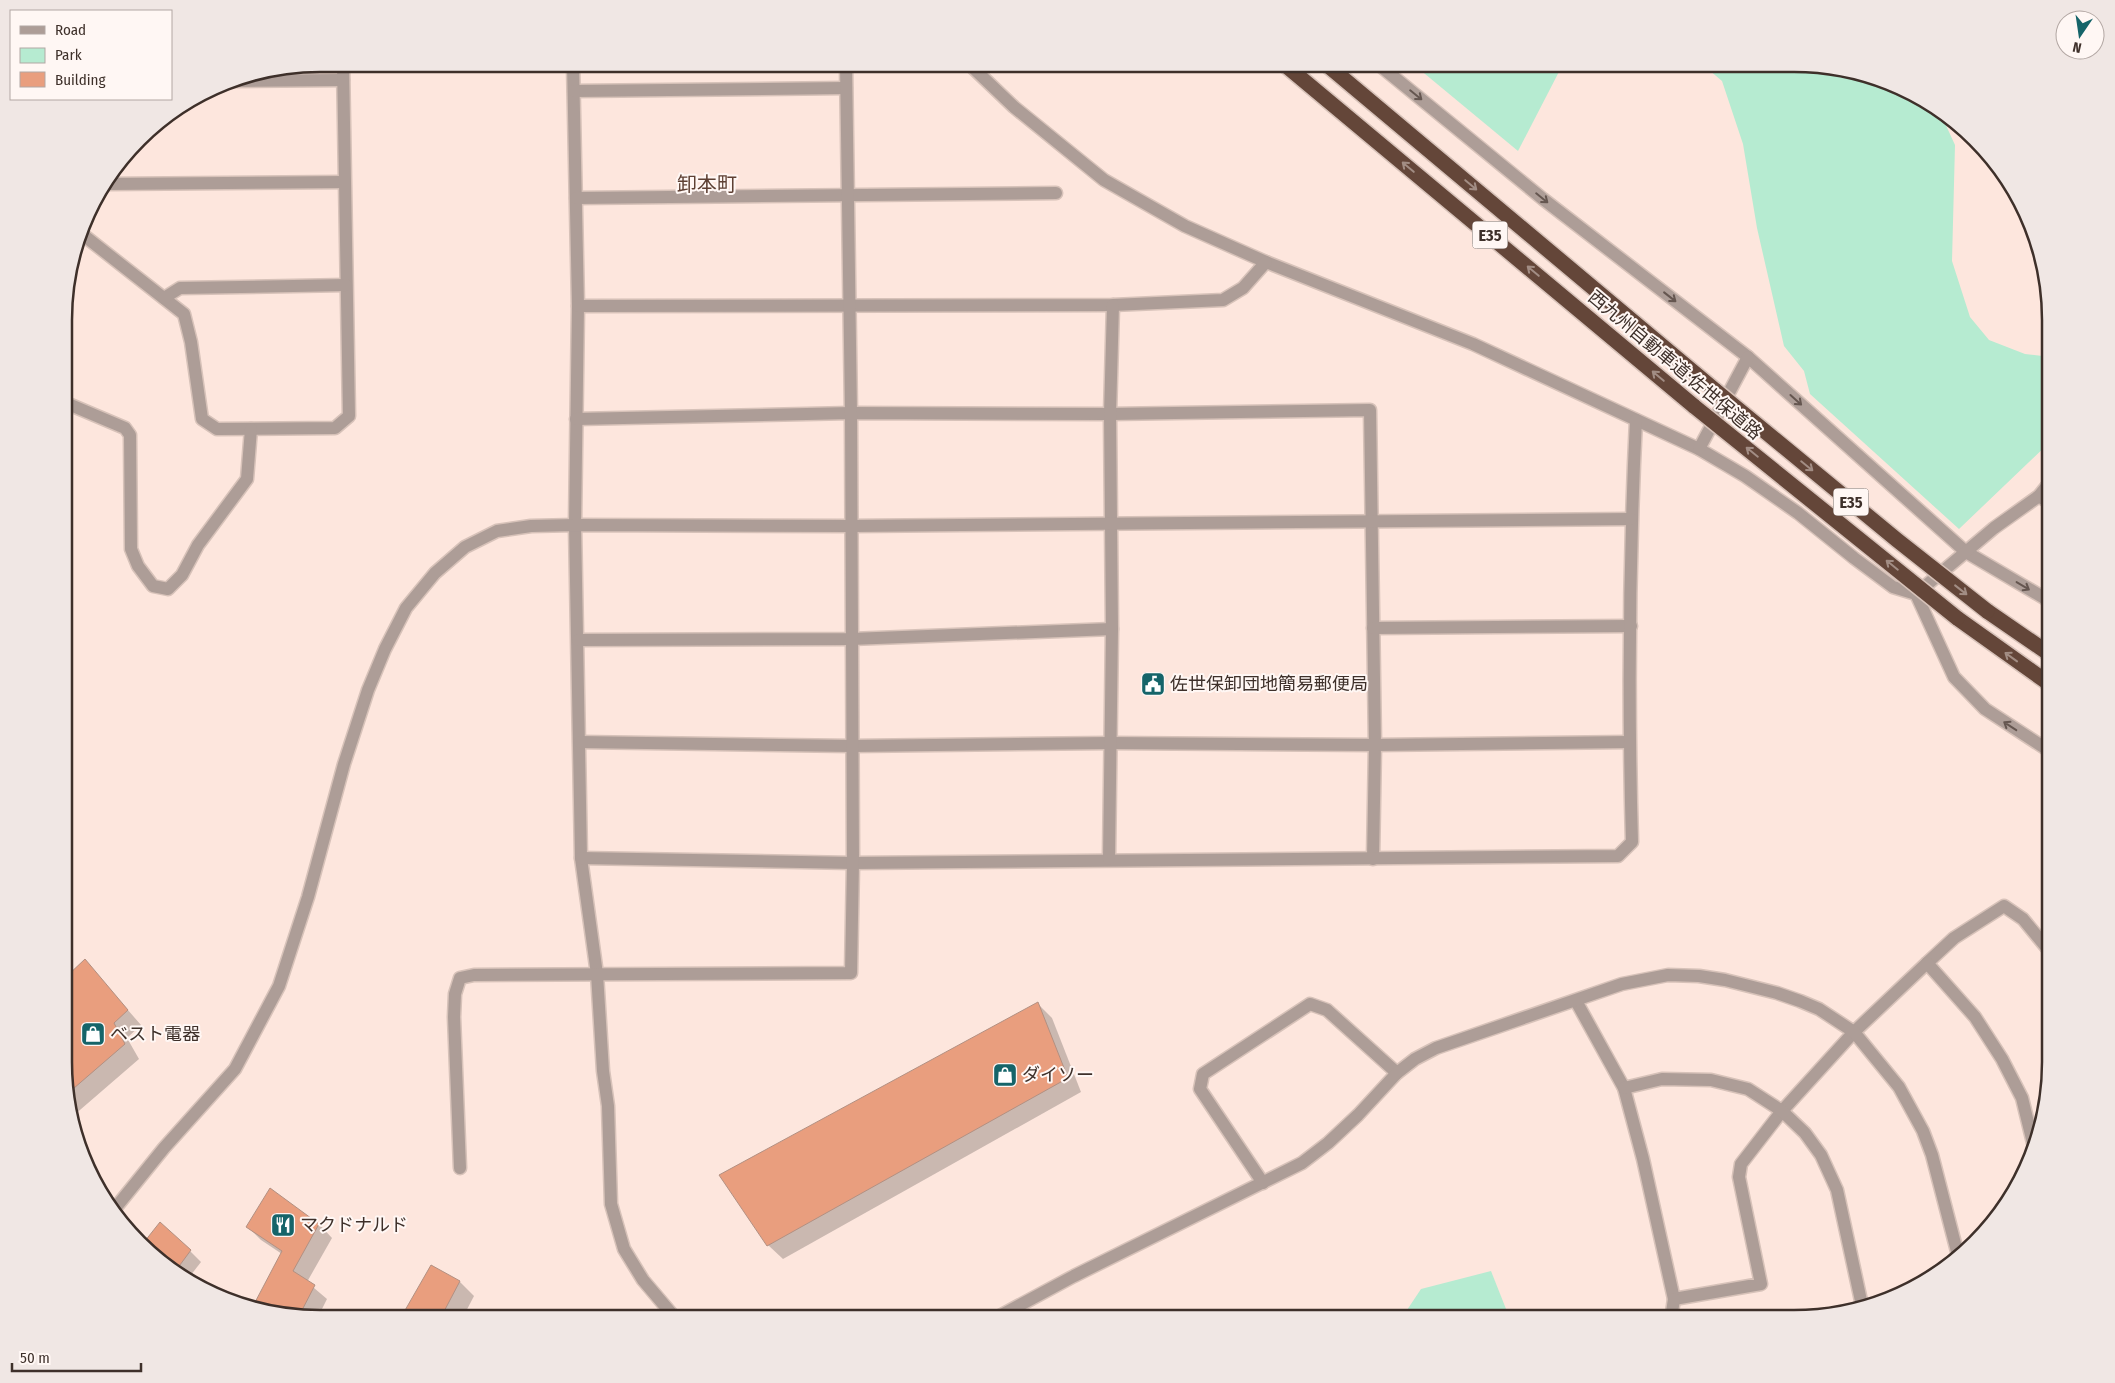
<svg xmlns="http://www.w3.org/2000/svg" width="2115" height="1383" viewBox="0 0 2115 1383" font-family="'Fira Sans Condensed','Noto Sans JP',sans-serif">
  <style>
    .green { fill: #b6ebd1 }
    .shadow { fill: #0003 }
    .building { fill: #e99e7e; stroke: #b29082 }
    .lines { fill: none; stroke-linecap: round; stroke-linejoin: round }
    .minor-casing { stroke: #d7c2b9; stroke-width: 15 }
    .highway-casing { stroke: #d7c2b9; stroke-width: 18 }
    .minor { stroke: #ad9d97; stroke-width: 12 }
    .highway { stroke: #644639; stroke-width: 15 }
    .highway-bridge-casing { stroke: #d7c2b9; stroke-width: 18; stroke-linecap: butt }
    .highway-bridge { stroke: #644639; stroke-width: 15 }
    .oneway { stroke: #655650 }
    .oneway2 { stroke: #a28d84 }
    .labels { text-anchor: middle; stroke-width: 4; stroke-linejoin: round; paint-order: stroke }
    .shield { fill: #fff7f4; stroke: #786c67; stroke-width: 1 }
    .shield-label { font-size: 16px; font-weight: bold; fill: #3e302a }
    .street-label { font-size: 18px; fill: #3e302a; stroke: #fff7f4 }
    .poi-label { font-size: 18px; fill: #3e302a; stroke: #fff7f4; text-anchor: start }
    .quarter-label { font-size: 20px; fill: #5e4033; stroke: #fff7f4 }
    .rim { fill: none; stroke: #3e302a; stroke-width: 2.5 }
  </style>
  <rect width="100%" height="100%" fill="#fde6dd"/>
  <!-- green -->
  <g class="green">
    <path d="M1413,64h150l-45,87z"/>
    <path d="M1702,64h93l44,7 80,28 25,22 11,24 -3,116 18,56 19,23 36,14 26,3v84l-92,88 -149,-135 -6,-23 -20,-25 -27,-118 -14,-84 -21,-63z"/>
    <path d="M1491,1271l19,48h-109l20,-30z"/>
  </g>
  <!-- shadow -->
  <g class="shadow">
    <path d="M85,961l56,64 -14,13 12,21 -66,57 -7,-20v-117z"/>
    <path d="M1038,1004l14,14 29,74 -298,167 -15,-14z"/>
    <path d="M319,1224l13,14 -25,44 20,17 -10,20 -63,-11 28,-54 -21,-14 -13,-13z"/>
    <path d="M142,1247l48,4 11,11 -14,18 -10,-4z"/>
    <path d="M432,1266l28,16 14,14 -12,23h-60z"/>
  </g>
  <!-- building -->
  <g class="building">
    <path d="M85,959l43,51 -14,13 11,21 -59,51v-118z"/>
    <path d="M1038,1002l30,76 -301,168 -48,-71z"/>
    <path d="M270,1188l49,36 -26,47 22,14 -16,31 -47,-8 30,-57 -36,-24z"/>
    <path d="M160,1222l31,28 -17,23 -33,-27z"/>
    <path d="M431,1265l29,16 -20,38h-40z"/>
  </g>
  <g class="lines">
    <defs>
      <g id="minor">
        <path d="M573,64l5,242 -3,219 6,333 16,116 6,97 5,35 3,98 13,45 19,31 33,39"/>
        <path d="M969,64l45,43 90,73 81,46 81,36 207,82 226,105 46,27 53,37 56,45 39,29 23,7 38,83 31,32 66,43"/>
        <path d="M1378,64l165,135 205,158 218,195 85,50"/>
        <path d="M233,81l110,-1"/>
        <path d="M574,91l272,-3"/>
        <path d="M107,184l237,-2"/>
        <path d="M576,198l480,-5"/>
        <path d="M82,234l102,80 7,28 11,77 15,10 118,-1 14,-12 -6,-352"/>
        <path d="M164,298l16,-10 166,-3"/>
        <path d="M578,306l535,-1 110,-5 20,-12 23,-26"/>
        <path d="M66,403l59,25 5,7 1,114 7,17 15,20 15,3 14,-14 16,-30 49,-66 4,-50"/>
        <path d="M576,419l275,-6 259,1 260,-4 5,335 -2,114"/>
        <path d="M1699,449l49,-92"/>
        <path d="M2039,496l12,8"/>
        <path d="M1916,594l78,-66 45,-32 12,-15"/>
        <path d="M1373,628l258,-2"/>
        <path d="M578,640l273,-1 261,-10"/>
        <path d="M580,742l272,4 258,-3 265,2 254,-3"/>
        <path d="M581,858l272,5 765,-7 14,-14c-4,-140 -3,-281 4,-422"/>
        <path d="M1109,859l3,-230 -2,-215 3,-109"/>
        <path d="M1927,963l27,-25 50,-32 19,13 28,34"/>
        <path d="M1576,1001l48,87 19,71 31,140 87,-15 -22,-107 2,-13 41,-53 72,-79 73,-69 48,54 27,42 20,39 13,53"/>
        <path d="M1624,1088l38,-9 49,1 37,9 34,22 23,22 16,22 16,35 26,120"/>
        <path d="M460,1168l-6,-151 1,-23 5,-16 14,-3 377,-2 2,-110 -2,-450 -5,-349"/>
        <path d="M1263,1183l-63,-94 3,-15 107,-70 17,6 70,63"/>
        <path d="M113,1211l51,-63 71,-79 44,-83 29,-89 36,-133 24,-74 17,-41 21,-41 29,-35 30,-26 32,-16 34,-5 44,-1 276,1 780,-7"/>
        <path d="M994,1319l80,-43 228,-113 26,-20 30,-28 39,-42 18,-14 21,-11 186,-64 46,-9 31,1 26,4 52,13 23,8 19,8 35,23 45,55 24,44 9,24 27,104"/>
        <path d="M1671,1319l3,-20"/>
      </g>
      <g id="highway">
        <path d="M1284,64l411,343"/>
        <path d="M1326,64l390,327"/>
        <path d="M1987,611l64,44"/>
        <path d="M1957,618l94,67"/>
      </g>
    </defs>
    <!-- minor casing -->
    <use href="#minor" class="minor-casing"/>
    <!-- highway casing -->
    <use href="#highway" class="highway-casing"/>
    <!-- minor -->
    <use href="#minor" class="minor"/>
    <!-- highway -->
    <use href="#highway" class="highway"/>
    <defs>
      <g id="highway-bridge">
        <path d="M1716,391l181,149 90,71"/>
        <path d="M1695,407l262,211"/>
      </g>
    </defs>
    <!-- highway-bridge casing -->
    <use href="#highway-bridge" class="highway-bridge-casing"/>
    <!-- highway-bridge -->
    <use href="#highway-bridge" class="highway-bridge"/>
  </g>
  <!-- one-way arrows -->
  <defs><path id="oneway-shaft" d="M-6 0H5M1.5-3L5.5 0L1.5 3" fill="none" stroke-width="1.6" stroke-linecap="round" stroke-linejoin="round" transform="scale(1.25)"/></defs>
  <g class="oneway">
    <use href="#oneway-shaft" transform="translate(1416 95) rotate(39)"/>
    <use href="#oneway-shaft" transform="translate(1542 198) rotate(39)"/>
    <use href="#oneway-shaft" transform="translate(1670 297) rotate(38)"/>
    <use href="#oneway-shaft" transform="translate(1796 400) rotate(42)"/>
    <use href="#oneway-shaft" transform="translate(2023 586) rotate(31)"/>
    <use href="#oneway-shaft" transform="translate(2010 726) rotate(-147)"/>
  </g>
  <g class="oneway2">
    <use href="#oneway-shaft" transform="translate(1408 167) rotate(-140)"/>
    <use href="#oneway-shaft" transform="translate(1471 185) rotate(40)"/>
    <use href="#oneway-shaft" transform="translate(1533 271) rotate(-140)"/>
    <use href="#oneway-shaft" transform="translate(1658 376) rotate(-140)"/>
    <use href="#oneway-shaft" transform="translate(1752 452) rotate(-141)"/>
    <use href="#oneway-shaft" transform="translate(1807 466) rotate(39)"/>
    <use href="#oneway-shaft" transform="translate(1892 565) rotate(-141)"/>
    <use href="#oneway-shaft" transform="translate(1961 590) rotate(38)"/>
    <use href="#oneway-shaft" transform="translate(2011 657) rotate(-144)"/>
  </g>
  <!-- icons -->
  <defs>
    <symbol id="civic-square" viewBox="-11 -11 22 22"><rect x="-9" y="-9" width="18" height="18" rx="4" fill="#156469" stroke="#fff7f4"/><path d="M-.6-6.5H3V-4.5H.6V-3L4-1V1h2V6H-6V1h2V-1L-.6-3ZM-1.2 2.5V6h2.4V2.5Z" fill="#fff"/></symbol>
    <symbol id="shop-square" viewBox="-11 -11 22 22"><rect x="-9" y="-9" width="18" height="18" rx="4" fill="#156469" stroke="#fff7f4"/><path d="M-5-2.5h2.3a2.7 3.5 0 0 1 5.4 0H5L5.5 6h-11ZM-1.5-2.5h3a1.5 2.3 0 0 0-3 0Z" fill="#fff"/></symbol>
    <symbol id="restaurant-square" viewBox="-11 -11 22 22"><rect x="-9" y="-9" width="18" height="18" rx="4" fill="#156469" stroke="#fff7f4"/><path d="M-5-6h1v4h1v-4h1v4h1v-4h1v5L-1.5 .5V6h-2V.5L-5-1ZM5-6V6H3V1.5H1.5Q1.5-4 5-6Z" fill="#fff"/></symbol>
  </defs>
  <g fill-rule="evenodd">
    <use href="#civic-square" x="1139" y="670" width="28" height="28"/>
    <use href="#shop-square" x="79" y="1020" width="28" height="28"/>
    <use href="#shop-square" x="991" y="1061" width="28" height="28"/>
    <use href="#restaurant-square" x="269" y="1211" width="28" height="28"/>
  </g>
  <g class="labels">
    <!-- shield labels -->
    <g class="shield">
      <rect x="1472.5" y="221.5" width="35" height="27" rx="4"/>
      <rect x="1833.5" y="488.5" width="35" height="27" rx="4"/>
    </g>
    <g class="shield-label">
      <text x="1490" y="241">E35</text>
      <text x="1851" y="508">E35</text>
    </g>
    <!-- street labels -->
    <g class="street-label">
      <text transform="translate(1675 365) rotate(40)" y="6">西九州自動車道;佐世保道路</text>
    </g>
    <!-- poi labels -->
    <g class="poi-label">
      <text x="1170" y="690">佐世保卸団地簡易郵便局</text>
      <text x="110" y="1040">ベスト電器</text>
      <text x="1022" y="1081">ダイソー</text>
      <text x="300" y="1231">マクドナルド</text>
    </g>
    <!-- quarter labels -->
    <g class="quarter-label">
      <text x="707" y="191">卸本町</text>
    </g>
  </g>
  <!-- crop -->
  <path d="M0 0H2115V1383H0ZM320 72H1794A248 248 0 0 1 2042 320V1062A248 248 0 0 1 1794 1310H320A248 248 0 0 1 72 1062V320A248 248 0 0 1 320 72Z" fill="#f0e7e4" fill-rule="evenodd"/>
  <path class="rim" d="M320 72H1794A248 248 0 0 1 2042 320V1062A248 248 0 0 1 1794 1310H320A248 248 0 0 1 72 1062V320A248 248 0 0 1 320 72Z"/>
  <!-- legend -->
  <rect x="10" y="10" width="162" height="90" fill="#fff7f4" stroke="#b2a7a3"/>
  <rect x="20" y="26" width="25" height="8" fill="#ad9d97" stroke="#b2a7a3"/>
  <text x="55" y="35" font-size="15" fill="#3e302a">Road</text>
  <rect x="20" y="48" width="25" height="15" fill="#b6ebd1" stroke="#b2a7a3"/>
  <text x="55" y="60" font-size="15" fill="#3e302a">Park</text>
  <rect x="20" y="72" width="25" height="15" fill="#e99e7e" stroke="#b2a7a3"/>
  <text x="55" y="85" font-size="15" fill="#3e302a">Building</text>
  <!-- north arrow -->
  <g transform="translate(2080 35) rotate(193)"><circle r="24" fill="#fff7f4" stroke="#b2a7a3"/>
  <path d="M0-4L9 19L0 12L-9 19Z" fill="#156469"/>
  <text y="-8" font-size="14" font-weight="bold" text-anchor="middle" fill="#3e302a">N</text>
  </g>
  <!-- scale -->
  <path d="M12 1363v8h129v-8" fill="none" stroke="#3e302a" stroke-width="2.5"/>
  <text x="20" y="1363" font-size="15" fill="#3e302a" stroke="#fff7f4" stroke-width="4" paint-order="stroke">50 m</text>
</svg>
